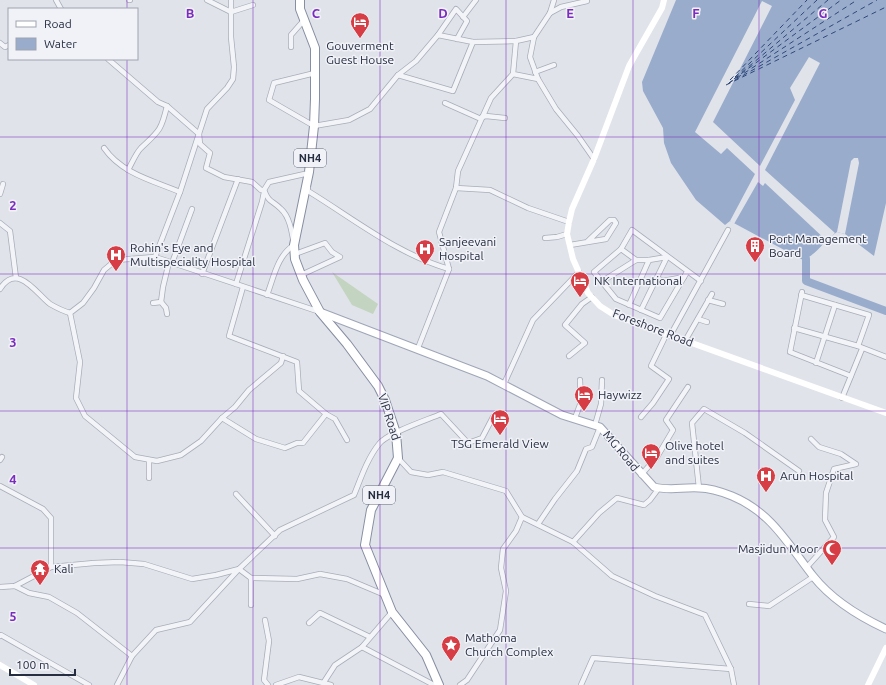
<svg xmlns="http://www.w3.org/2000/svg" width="886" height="685" viewBox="0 0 886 685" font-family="Ubuntu,sans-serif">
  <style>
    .green { fill: #c3d4c0 }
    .water { fill: #99accc }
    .pier { fill: #e0e3ea }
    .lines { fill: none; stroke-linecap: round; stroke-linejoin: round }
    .river { stroke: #99accc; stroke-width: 8 }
    .ferry { stroke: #2f4879; stroke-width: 1; stroke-dasharray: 5 4; stroke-linecap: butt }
    .street-casing { stroke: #a8adb8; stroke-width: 6 }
    .primary-casing { stroke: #9ea5b6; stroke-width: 9 }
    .highway-casing { stroke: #868ea1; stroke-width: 10 }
    .street { stroke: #f3f4f8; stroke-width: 4.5 }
    .secondary { stroke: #fff; stroke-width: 6 }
    .primary { stroke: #fff; stroke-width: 7 }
    .highway { stroke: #fff; stroke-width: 8 }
    .grid { fill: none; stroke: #7b2cbf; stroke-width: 1; stroke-opacity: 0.55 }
    .labels { text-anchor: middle; stroke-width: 3; stroke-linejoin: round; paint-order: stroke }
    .shield { fill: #f0f2f7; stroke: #636978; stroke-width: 1 }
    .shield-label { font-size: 11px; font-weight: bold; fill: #272e42 }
    .poi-label { font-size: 12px; fill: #272e42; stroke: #f0f2f7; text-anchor: start }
    .street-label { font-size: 12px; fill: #272e42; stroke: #f0f2f7 }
    .grid-label { font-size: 13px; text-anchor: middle; font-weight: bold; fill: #7b2cbf; stroke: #f0f2f7; stroke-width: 3; stroke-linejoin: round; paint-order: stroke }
  </style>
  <rect width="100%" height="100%" fill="#e0e3ea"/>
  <!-- green -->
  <path class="green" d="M332,272l46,32 -5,10 -21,-9z"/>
  <!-- water -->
  <path class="water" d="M676,0h210v203l-12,53 -29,-22 -8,-2c-13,8 -19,22 -34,28l-73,-39 -5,4 -29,-25 -25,-37 -7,-20 -1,-15 -20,-37 -1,-9z"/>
  <!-- pier -->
  <g class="pier">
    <path d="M762,1l10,5 -59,116 47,44 35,-66 -5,-12 19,-31 11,6 -55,107 70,63 -8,8 -62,-58 -2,3 -5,-4 -24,42 -4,-3 25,-47 -28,-26 -6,6 -26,-22z"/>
    <path d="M854,158h4l1,5 -14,71 -8,-2 14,-71z"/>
  </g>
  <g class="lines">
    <!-- river -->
    <path class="river" d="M806,259v22l80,30"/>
    <!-- ferry -->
    <g class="ferry">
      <path d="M735,77l82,-77"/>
      <path d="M734,79l107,-79"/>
      <path d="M730,80l77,-80"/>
      <path d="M735,80l142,-80"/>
      <path d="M729,83l128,-83"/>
      <path d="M728,84l100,-84"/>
      <path d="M726,85l160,-78"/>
    </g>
    <defs>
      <g id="street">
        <path d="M56,0l5,9"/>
        <path d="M129,0h1"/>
        <path d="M231,0v12l22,-7"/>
        <path d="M554,0l-4,13 -16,24 -4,20 8,22 18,30 22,27 16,23"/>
        <path d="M550,13l11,-6 26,-6"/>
        <path d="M463,17l13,-17"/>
        <path d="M438,35l18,-26 11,12 -10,18"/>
        <path d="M534,37l-18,4 -3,33 25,5"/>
        <path d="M0,43l5,4 4,-2"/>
        <path d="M291,47v-12l14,-16"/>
        <path d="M108,59l50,43 9,4 32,28 1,10 10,9 -4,15 18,9 28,5 9,8h3l5,-8 40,-9"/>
        <path d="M535,72l19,-7"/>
        <path d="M315,73l-41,10 -5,17 45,26 35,-6 21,-11 28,-34 18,-14 22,-26 35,7 43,-1"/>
        <path d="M398,75l55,16 20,-49"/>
        <path d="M445,103l36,16"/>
        <path d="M482,117l4,-1 19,2"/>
        <path d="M104,148c18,26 50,33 76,44"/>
        <path d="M128,170c4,-7 8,-17 13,-22 18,-17 20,-17 26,-42"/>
        <path d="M308,187v4c46,28 89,63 141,78l-31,79"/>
        <path d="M456,188l34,2 38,18 41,14"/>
        <path d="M264,190c5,13 8,10 17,19 9,8 11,24 13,36 -17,11 -20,32 -27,50"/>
        <path d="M0,194l3,-10"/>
        <path d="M0,223l10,8 6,47"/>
        <path d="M545,238l12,-1 10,-3"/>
        <path d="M570,245l36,-6 10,-16 -2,-3h-4l-23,22"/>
        <path d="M621,249l15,11"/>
        <path d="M295,254l30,-11 7,9 8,5 -39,18"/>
        <path d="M155,257l25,-65 27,-83 20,-21 6,-9 1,-12 -3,-30v-25l-24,-12"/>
        <path d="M172,263l20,-54"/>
        <path d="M449,269l-10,-37 17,-44 2,-17 33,-73 22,-24"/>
        <path d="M687,272l-27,46 -44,-19 -22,-27 27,-23 11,-19 69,51"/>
        <path d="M202,274l36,-95"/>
        <path d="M657,278l6,3 21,-4"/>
        <path d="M601,282l35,-22h13l18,-3"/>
        <path d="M236,284l26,-82 2,-10"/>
        <path d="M243,287l-14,49 68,26 2,29 27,23 9,5 12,21"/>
        <path d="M0,289c17,-27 36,4 50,15 7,4 13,7 20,9"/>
        <path d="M802,292l-12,60 61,24"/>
        <path d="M801,295l68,20 -11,31"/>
        <path d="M708,300l15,4"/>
        <path d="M161,302l2,-15 6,-25"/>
        <path d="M153,303l8,-1 5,6 1,6"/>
        <path d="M629,305l20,-45"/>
        <path d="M641,310l26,-53"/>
        <path d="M320,312l-165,-55 -39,3 -12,10 -10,18 -11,15 -13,10 10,49 -4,36 9,18 50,41 22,4 24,-6 20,-14 21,-23 34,21 29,9 12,-5h6l23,-29"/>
        <path d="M698,319l9,3"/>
        <path d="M794,328l64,18 28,11"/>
        <path d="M670,336l58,-106"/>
        <path d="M685,341l27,-47"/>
        <path d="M569,356l16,-13 -20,-18 17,-21 10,-7"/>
        <path d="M816,363l19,-58"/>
        <path d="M504,384l29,-64 46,-48"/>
        <path d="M842,398l20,-49"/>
        <path d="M641,417l12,-14 16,-24 -18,-13 15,-31"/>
        <path d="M222,418l13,-11 14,-17 32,-27 2,-7"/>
        <path d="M575,418l6,-16 -1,-22"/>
        <path d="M595,425l6,-21 1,-24"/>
        <path d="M398,458l13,14 17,3 15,-3 63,19 16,26"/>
        <path d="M0,460l2,-3"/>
        <path d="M641,475l16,-18 16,-27 -7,-10 22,-33"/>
        <path d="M149,478v-18"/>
        <path d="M0,486l43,23 8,9v49"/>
        <path d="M699,488l-7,-65 12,-14 41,24 54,38"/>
        <path d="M236,494l39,42"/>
        <path d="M538,524l17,-25 22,-28 9,-22 6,-2 8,-20"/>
        <path d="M573,542l26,-29 18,-15 27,7 6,-5 9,-12"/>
        <path d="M807,567l27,-30 -9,-17 1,-27 8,-24 22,-5 -15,-10 -22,-7 -8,-8"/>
        <path d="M15,586l14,7 20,4 28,16 55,43"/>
        <path d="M0,587l15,-1 36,-19 43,-4 26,-1 24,2 48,15 24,-4 23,-6 41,-39 74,-35c7,-17 13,-36 25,-51 8,-11 48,-24 62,-30l27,29 14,-5 11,-21"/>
        <path d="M749,604l20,2 44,-29"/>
        <path d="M251,605v-27"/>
        <path d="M265,620l4,21 -5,39 4,5"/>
        <path d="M309,623l11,-10 50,24"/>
        <path d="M0,636l1,-1 88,50"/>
        <path d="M362,647l30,-35"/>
        <path d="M324,682l11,-17 27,-18 72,38"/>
        <path d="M117,685l15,-29 24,-26 34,-8 49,-53 12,9 46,1 23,-5 27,5 38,16"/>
        <path d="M276,685l23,-8 32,8"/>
        <path d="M460,685l7,-5 33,-50 6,-39 -5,-23 2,-19 13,-18 6,-14 51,25 39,34 43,20 50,19 26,54 3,16"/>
        <path d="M581,685l12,-27 138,11"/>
      </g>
      <path id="primary" d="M320,312l167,64 75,39 38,12 54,60c16,4 29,0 45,1 11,0 23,4 33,8 39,16 56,48 81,80 19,24 45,40 73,53"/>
      <path id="highway" d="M300,0v9l15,39v51l-1,27 -5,46 -15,73 1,14 8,21 17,32 27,32 31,42 7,14 11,33 2,25 -27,52 -6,35 27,67 34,43 13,30"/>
    </defs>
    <!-- street casing -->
    <use href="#street" class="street-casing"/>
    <!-- primary casing -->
    <use href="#primary" class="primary-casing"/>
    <!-- highway casing -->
    <use href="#highway" class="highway-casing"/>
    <!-- street -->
    <use href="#street" class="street"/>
    <!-- secondary -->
    <g class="secondary">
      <path d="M664,0l-2,8 -33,58 -35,93 -22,50 -3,13 -2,12 6,25 15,34 12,13 14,9 272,98"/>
      <path d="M0,665l34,20"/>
      <path d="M868,685l18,-37"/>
    </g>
    <!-- primary -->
    <use href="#primary" class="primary"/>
    <!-- highway -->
    <use href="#highway" class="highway"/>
  </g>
  <!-- grid -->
  <path class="grid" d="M127,0v9M253,0v685M380,0v685M506,0v685M633,0v685M759,0v685M127,59v626M0,137h886M0,274h886M0,411h886M0,548h886"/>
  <!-- icons -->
  <defs>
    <symbol id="hotel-pin" viewBox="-11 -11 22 30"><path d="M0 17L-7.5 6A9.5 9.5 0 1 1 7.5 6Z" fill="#d63d44" stroke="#f0f2f7"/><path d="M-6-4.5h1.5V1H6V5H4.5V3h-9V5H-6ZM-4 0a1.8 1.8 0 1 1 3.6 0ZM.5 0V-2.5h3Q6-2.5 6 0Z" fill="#fff"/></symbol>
    <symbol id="building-pin" viewBox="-11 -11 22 30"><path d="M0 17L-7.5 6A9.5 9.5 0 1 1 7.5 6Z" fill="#d63d44" stroke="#f0f2f7"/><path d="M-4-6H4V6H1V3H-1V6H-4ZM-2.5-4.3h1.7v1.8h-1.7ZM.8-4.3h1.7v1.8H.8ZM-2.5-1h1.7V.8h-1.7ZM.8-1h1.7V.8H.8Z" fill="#fff"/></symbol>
    <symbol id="hospital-pin" viewBox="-11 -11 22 30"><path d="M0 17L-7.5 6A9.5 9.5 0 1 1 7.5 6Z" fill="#d63d44" stroke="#f0f2f7"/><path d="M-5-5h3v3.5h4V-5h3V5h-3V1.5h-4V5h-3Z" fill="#fff"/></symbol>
    <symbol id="mosque-pin" viewBox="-11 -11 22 30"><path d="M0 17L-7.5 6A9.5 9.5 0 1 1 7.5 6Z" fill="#d63d44" stroke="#f0f2f7"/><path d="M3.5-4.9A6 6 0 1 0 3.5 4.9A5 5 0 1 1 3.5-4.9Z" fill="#fff"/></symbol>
    <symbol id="temple-pin" viewBox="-11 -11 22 30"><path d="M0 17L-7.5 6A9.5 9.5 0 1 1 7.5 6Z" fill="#d63d44" stroke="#f0f2f7"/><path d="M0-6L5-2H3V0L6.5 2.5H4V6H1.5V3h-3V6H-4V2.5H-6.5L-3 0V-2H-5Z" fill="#fff"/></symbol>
    <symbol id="sight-pin" viewBox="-11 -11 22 30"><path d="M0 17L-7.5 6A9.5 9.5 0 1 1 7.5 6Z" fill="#d63d44" stroke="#f0f2f7"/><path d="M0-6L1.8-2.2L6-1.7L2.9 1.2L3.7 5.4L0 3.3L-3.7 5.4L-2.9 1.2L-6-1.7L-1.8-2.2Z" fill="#fff"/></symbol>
  </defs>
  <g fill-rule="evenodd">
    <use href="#hotel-pin" x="349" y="11" width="22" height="30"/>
    <use href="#building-pin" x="744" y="235" width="22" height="30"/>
    <use href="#hospital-pin" x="414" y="238" width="22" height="30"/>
    <use href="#hospital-pin" x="105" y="244" width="22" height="30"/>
    <use href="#hotel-pin" x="569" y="270" width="22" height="30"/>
    <use href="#hotel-pin" x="573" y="384" width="22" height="30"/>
    <use href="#hotel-pin" x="489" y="408" width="22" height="30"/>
    <use href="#hotel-pin" x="640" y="442" width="22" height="30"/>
    <use href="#hospital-pin" x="755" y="465" width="22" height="30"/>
    <use href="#mosque-pin" x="821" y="538" width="22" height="30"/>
    <use href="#temple-pin" x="29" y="558" width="22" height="30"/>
    <use href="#sight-pin" x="440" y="634" width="22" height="30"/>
  </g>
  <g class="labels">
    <!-- shield labels -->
    <g class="shield">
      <rect x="294" y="149" width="32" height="18" rx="3"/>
      <rect x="363" y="486" width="32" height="18" rx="3"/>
    </g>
    <g class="shield-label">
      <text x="310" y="162">NH4</text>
      <text x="379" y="499">NH4</text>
    </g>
    <!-- poi labels -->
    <g class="poi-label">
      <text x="360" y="50" text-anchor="middle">Gouverment<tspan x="360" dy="14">Guest House</tspan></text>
      <text x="769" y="243">Port Management<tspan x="769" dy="14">Board</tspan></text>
      <text x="439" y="246">Sanjeevani<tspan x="439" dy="14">Hospital</tspan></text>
      <text x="130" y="252">Rohin's Eye and<tspan x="130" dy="14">Multispeciality Hospital</tspan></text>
      <text x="594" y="285">NK International</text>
      <text x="598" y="399">Haywizz</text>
      <text x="500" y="448" text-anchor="middle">TSG Emerald View</text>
      <text x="665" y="450">Olive hotel<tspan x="665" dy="14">and suites</tspan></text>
      <text x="780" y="480">Arun Hospital</text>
      <text x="818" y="553" text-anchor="end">Masjidun Moor</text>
      <text x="54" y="573">Kali</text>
      <text x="465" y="642">Mathoma<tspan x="465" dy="14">Church Complex</tspan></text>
    </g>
    <!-- street labels -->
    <g class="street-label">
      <text transform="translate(653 328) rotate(21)" y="4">Foreshore Road</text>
      <text transform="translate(389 417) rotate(72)" y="4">VIP Road</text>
      <text transform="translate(621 451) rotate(50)" y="4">MG Road</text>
    </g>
  </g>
  <g class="grid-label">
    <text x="190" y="18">B</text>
    <text x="316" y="18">C</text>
    <text x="443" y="18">D</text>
    <text x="570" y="18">E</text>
    <text x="696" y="18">F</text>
    <text x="823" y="18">G</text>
    <text x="13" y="210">2</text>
    <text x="13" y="347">3</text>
    <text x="13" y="484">4</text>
    <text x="13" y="621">5</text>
  </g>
  <!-- legend -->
  <rect x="8" y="8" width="130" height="52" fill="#f0f2f7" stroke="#a0a4af"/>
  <rect x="16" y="21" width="20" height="6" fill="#ffffff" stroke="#a0a4af"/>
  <text x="44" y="28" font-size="12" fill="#272e42">Road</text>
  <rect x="16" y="38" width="20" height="12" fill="#99accc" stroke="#a0a4af"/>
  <text x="44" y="48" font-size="12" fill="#272e42">Water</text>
  <!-- scale -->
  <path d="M10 669v6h65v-6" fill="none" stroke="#272e42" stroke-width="2"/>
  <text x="16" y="669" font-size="12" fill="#272e42" stroke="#f0f2f7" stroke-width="3" paint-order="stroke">100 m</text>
</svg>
